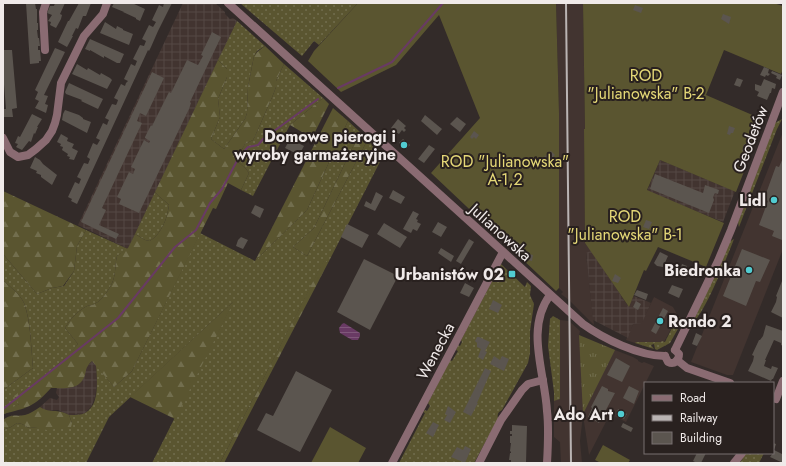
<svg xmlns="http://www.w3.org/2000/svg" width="786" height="466" viewBox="0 0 786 466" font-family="Jost,sans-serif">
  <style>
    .built { fill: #423430 }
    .industrial { fill: url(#industrial-grid) }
    .grass { fill: url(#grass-dots) }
    .forest { fill: url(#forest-firs) }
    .park { fill: url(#park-tufts) }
    .garden { fill: #5a5530 }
    .water { fill: url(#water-rules) }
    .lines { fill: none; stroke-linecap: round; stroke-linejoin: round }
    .stream { stroke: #693a64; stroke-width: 2 }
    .building { fill: #5b554f }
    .minor { stroke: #8a6b72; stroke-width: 8 }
    .rail { stroke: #bab4b3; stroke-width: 2 }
    .poi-dot { fill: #51ccd1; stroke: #29211f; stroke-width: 1.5 }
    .labels { text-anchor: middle; stroke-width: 4; stroke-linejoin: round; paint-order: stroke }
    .park-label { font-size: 16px; fill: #e5d877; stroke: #29211f }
    .poi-label { font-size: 16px; font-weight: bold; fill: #f0eae9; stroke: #29211f; text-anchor: end }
    .street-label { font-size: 16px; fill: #f0eae9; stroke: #29211f }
  </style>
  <defs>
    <pattern id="industrial-grid" width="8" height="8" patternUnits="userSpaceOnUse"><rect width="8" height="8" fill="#423430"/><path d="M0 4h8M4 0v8" fill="none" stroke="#544844"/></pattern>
    <pattern id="grass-dots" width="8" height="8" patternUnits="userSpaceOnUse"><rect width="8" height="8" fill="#5a5530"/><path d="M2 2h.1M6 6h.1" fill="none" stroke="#726e4e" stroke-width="1.8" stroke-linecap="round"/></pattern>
    <pattern id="forest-firs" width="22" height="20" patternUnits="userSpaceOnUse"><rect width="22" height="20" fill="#5a5530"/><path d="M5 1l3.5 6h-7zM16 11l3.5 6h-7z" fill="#726e4e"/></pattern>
    <pattern id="park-tufts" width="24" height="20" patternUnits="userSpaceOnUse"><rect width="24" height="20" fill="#5a5530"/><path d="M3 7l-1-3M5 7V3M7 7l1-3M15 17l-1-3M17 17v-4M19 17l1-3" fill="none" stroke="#726e4e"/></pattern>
    <pattern id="water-rules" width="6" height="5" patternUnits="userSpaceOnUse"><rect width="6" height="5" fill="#693a64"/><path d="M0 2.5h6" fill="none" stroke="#7f577a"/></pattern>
  </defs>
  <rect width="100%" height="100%" fill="#332b29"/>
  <!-- built -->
  <g class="built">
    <path d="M556,3h27l2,126h-1l1,111v3l6,8 -5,3 8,71 -25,-25 -8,-6 2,-2 -4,-4v-175z"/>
    <path d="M783,132v117l-50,126h-6l-36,-13z"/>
    <path d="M654,297l19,10 5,9 -14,26h-27l-2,1 -9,-3 7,-16 9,-2z"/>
    <path d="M560,320l9,1 11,10 -1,5 54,21 5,3v1l4,2 2,-1 10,4 -28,56 -16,-8 -21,41 -6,-40 -3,26 2,22h-21l-1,-21 -6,-5v-36l6,-3z"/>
  </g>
  <!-- industrial -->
  <g class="industrial">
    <path d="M183,3h32l10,9v2l5,5 3,-1 4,3 -109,228 -50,-24z"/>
    <path d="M660,160l75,31 -12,31 -76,-31z"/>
    <path d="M591,251l37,55 6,-10 17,7 -9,20 -9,1 -5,14 -35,-18 -7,-67z"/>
    <path d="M92,361l4,4 1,19 -2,14 -4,9 -7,7 -15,1 -11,-5 -12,1 -6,-4 10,-9 7,2 2,-3 -3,-4 1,-5 15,-1 7,-3 3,-3 4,-14z"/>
  </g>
  <!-- grass -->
  <g class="grass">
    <path d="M240,3h118l-39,42 -5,-4 -12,15z"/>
    <path d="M237,21l28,25 -8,5 -3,5 -6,31 -1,26 -2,6 -21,30 -13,-10 9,-22 -2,-18 9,-22v-8l-9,-9z"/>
    <path d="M284,64l39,34 -33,27 -37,71 -12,-6 8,-17 -3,-4 -10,-9 9,-16 8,-4 3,-6 17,-39 3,-8v-6z"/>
    <path d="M782,119l-5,10 -38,98 -1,-5 37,-99z"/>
    <path d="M348,121l12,11 -46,96 -21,19 14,9 61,-117 16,15 -56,109 -4,-2 -104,202h-68l81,-161 -124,115 -23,46h-83v-33l8,-3 6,-4 5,1 7,4 43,-5 -3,-8c4,0 12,0 16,-2 15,-8 12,-33 11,-48l18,22 18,-16 68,-138 55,28 52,-51z"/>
    <path d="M155,192c4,5 9,8 14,13 -2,14 -7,28 -19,36l-5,-1 -10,-6z"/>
    <path d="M86,230l42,19 -11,7c-3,12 0,19 -7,31 -3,5 -8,13 -14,16 -2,2 -6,2 -9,3 -9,5 -17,13 -22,22l13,16 -9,11 -24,20 -26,29 -16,11v-25l30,-22c-2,-20 -2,-47 -9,-65 -4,-9 -14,-16 -21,-23v-26l34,40 15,-6 12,-2 10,-15 3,-25z"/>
    <path d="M734,239c-7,18 -29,74 -41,83l36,-80z"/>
    <path d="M501,264l24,23 2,-5 4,4 -1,9 4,9 -4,27v22l-2,10 -26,47c-4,2 -5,4 -4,9l-24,44h-75l26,-50 -2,-1 2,-2 2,1 3,-5 -2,-3 22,-43 2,1 6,-10 -2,-1 2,-5 2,1 2,-4 -1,-2z"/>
    <path d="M553,316l7,4v79l-6,2v-9l-6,-46 2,-27z"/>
    <path d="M678,316l5,4 -13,23 -13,7 -2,-1 -1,-5 -3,1 3,4 -19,-6 1,-1h25l1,-1 3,1z"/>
    <path d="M745,453h19l-5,10h-20l3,-3z"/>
  </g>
  <!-- forest -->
  <g class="forest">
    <path d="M265,46l19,18 -8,17v6l-3,8 -17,39 -3,6 -8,4 -9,16 10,9 3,4 -8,17 -13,-7 -12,26 -3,-1 -81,163 -18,16 -22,-26c-9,8 -4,12 -10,20 -6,9 -22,7 -31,7 -17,19 -24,20 -48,26v-2l16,-8 -5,-8c23,-16 47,-31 64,-52l-13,-16c5,-9 13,-17 22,-22 3,-1 7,-1 9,-3 6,-3 11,-11 14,-16 7,-12 4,-19 7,-31l11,-8 7,-14 10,6 5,1c12,-8 17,-22 19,-36 -5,-5 -10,-8 -14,-13l63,-132 9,9v8l-9,22 2,18 -9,22 13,10 21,-30 2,-6 1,-26 6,-31 3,-4z"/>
    <path d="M323,98l6,6 -17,34 -22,-13z"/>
    <path d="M333,108l15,13 -41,89 -52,51z"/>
    <path d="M360,132l8,7 -61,117 -14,-9 21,-19z"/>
    <path d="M3,191l83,39 -9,16 -3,25 -11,15 -11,2 -15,6 -34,-40z"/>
    <path d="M324,260l4,3 -104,200h-4z"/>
    <path d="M3,280c7,7 17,14 21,23 7,19 7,45 9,65l-30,22z"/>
    <path d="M234,301l-59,118 -45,-22z"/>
    <path d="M40,407c11,7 17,1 29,8l3,8 -1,4 -25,3 -5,-3 -12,1 -7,-4 -5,-1 -6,4 -8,3v-10c10,-7 12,-3 22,-5 5,-1 10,-5 15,-8z"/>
  </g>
  <!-- park -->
  <path class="park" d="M579,335l36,15 -32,64z"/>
  <!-- garden -->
  <g class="garden">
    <path d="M358,3h198l3,110v175l-3,3 -125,-118 49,-55 -41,-103 -43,50 -55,27 -33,-31 6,-10z"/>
    <path d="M583,3h190l10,3v63l-2,5 -57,-24 -18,45 58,25 -16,40h-1l-1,3 1,1 -11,28 -76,-32 -13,30 77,33 -18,44 -48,-20 -12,24 -2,-1 -15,37 -44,-64 -1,-114h1z"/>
    <path d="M330,427l36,21 -8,15h-47z"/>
    <path d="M603,445l27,15 -2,3h-27l-6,-3z"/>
  </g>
  <!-- water -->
  <path class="water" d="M344,323l16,10v3l-2,4h-6l-12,-7 -1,-5 3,-4z"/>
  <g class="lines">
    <!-- stream -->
    <g class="stream">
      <path d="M338,88l54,-26 51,-59"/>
      <path d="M3,409l115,-91 57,-71 21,-17 14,-27 12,-14 17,-32 9,-10 10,-2 5,-6 55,-40"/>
    </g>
  </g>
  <!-- building -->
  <g class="building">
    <path d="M26,3h9l1,6h1v14h1v7h-1l1,8h1l1,8h-2v4h2l1,11h-2v2l-9,1z"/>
    <path d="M55,3h10l-5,11 2,1 -1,4 -5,9 -6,-3 1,-3 -3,-1 4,-6 -5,-2 3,-7h4z"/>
    <path d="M79,3h12l-5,13h-3l-5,13 -2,-1 -4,8h1l-6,11 -9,-5 10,-21h1z"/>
    <path d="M114,3h18l13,6 -5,12 -4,-2v-1l-13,-6h1l-12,-5z"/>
    <path d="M164,3h8l-14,28 -7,16 -2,4 -1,-1 -71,154 -6,-3 1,-2 -4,-2 7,-15 4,2 2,-5 -4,-2 7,-14 4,1 2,-5 -3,-2 6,-14 4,2 3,-5 -4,-2 7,-15 4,2 1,-3 1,-2 -4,-2 7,-14 4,1 1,-2 1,-3 -4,-2 7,-14 4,2 1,-3 2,-2 -4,-2 7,-15 4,2 2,-5 -4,-2 7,-14 4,1 2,-5 -4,-2 7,-14 4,2 3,-5 -4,-2 7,-15 4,2z"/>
    <path d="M635,5l8,3 -2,5 -8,-3z"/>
    <path d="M723,14l8,3 -2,7 -8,-5z"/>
    <path d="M105,22l11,7 1,-3 6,3v1l10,4 -4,11 -29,-12z"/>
    <path d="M212,32l9,5 -31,65 1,1 -2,6 -50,104 -20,-9 2,-5 -4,-2 12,-25 4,2 2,-5 -4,-2 13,-27 5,3 1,-2 -5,-3v-1l6,-12 1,1 17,-34 2,1 16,-33 11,5 5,-9 -2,-1z"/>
    <path d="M90,39l34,15 -4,9h-3l-13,-7v2l-14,-8v1l-5,-2z"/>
    <path d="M55,48l10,4 -21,43 4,1 -3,8 3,1 -2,8 -11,-5 4,-7 -4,-2 3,-7 -3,-2z"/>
    <path d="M3,50h9l5,58 -5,1 1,8h-9v-8h2l-3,-37z"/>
    <path d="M77,64l10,6 1,-2 12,7 1,-2 9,5 2,2 -5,9 -35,-15z"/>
    <path d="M764,67l5,2 -1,4 2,1 -2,2 -2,-1 -1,2 -5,-2z"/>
    <path d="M772,71l10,4 -2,5 -4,-2 1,-2 -6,-3z"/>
    <path d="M152,72l12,6 -18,38 -6,-3 -3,8 5,2 -40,85 4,2 -7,15 20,9 -3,5 -35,-17z"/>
    <path d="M737,78l6,2 -3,7 -6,-2z"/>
    <path d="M764,79l12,5 -1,5 -3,-1 -1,5h-1l-3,7 -10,-4 2,-4 -4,-2v-6l6,2z"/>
    <path d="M69,83l34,16 -5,10 -17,-8 1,-1 -16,-6 -1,-2z"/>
    <path d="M65,110l14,5 4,3v1l8,3 -4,11 -25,-13 1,-6z"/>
    <path d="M32,114l10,5 -5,8h1l-3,7 -1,-1 -3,9 -2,-1 -7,9 -6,-3 2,-3 -3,-1 3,-7 2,1z"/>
    <path d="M425,115l17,14 -5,6 -16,-14z"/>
    <path d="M457,117l9,7 -6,8 -10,-8z"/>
    <path d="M398,119l8,7 -2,2 2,2 -2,2 -2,-2 -3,4 -8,-6z"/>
    <path d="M729,126l6,2 -2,5h-2l-1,2 -3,-1z"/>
    <path d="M474,131l5,4 -3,4 -2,-2 -2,2 -2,-2z"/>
    <path d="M61,134l7,4 -1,3 7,3 -2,4 6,3 -4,9 -5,-1 1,-2 -3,-1 1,-2 -6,-4 1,-3 -3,-1 1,-2 -4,-2z"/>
    <path d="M290,139l14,7 -5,9 -14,-7z"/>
    <path d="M403,139l7,6 -4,4 -7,-6z"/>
    <path d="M744,144l5,2 -2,5h2l-1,2 -6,-2z"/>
    <path d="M429,145l6,4 -11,14 -6,-4z"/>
    <path d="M551,151l4,4 -6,6 -5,-4z"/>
    <path d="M35,157l5,3 3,4 14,11 -5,10 -11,-8v-2l-5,-2 1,-2 -7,-3z"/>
    <path d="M783,158v81l-1,1 -10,-4 2,-5 -15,-6 9,-24 -4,-2 12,-33 3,1z"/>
    <path d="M655,174l48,19 2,-8 14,5 -1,4 -3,-1 -2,4 1,3 -5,13 -59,-24z"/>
    <path d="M393,190l12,7 -4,7 -12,-6z"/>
    <path d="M376,192l7,4 -8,15 -11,-5 2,-5 5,3z"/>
    <path d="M255,205l9,4 -4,9 -9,-5z"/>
    <path d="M413,211l6,3 -3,5 2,1 -1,2 4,2 -4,7 -4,-2 -2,4 -8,-4z"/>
    <path d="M646,220l6,2 -3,7 -6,-2z"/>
    <path d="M438,222l9,5 -6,10 -9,-5z"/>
    <path d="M384,223l23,14 -7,11 -23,-14z"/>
    <path d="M347,224l22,11 -7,13 -21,-11z"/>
    <path d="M241,237l7,3 -5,9 -7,-3 2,-6z"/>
    <path d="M469,239l5,3 -13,22 -5,-3z"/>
    <path d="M441,248l13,8 -3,6 -13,-9z"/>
    <path d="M742,249l28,11 -10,22 -4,-1 -10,25 -23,-10z"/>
    <path d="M660,252l8,4 -5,11 -6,-1 -3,-3z"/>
    <path d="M525,253l8,2 -1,6 -8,-2z"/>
    <path d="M364,259l34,17 -28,54 -33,-18z"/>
    <path d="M682,264l5,2 -2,6 2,1 -1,3h-2l-1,1 -5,-2 -1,2 -7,-3 3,-9 8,2z"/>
    <path d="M615,274l6,4 -3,5 -6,-2z"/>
    <path d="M782,281h1v37l-12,-6 5,-10 1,-5 -1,-1z"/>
    <path d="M465,283l9,5 -5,9 -9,-4z"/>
    <path d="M672,285l11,4 -4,9 -11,-5z"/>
    <path d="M637,290l11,4 -2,6 -12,-5z"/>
    <path d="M493,300l9,5 -4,8 -9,-4z"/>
    <path d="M636,301l5,3 -3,6 -5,-3z"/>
    <path d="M663,308l5,3 -12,23 -5,-3z"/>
    <path d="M766,325l17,6v15l-2,-1v-2l-7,-3 -9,20h1l-2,6 7,3 1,-3 6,2 -5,11h-1l-1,2 -23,-10 5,-10 1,-5 -2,-1 7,-15h1l3,-4z"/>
    <path d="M696,333l6,3 -5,10 -5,-2z"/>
    <path d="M477,337h2l11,5 -5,9 2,1 -4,8 -5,-3 3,-8 -4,-2v-4l-2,-2z"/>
    <path d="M494,356l6,4 2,-4 7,3 -5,12 -14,-7z"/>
    <path d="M616,358l14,8 -8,16 -15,-7z"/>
    <path d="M485,368l6,3 -14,32h1l-7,13 -8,-4z"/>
    <path d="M296,371l36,19 -32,62 -43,-22 9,-17 7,3z"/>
    <path d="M602,386l6,3v2l7,2 -16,30 -11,-6 4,-9 -1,-1z"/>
    <path d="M629,386l10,5 -5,13 -11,-6z"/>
    <path d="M448,406l8,6 -6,11 -6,-3 3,-5 -2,-1z"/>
    <path d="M618,409l9,5 -3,5 -8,-4z"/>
    <path d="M433,422l6,3 -6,12 -7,-4z"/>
    <path d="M623,423l10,5 -2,4 -10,-5z"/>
    <path d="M512,425l15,1 -1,37h-15v-3h-2l1,-7h1v-1l-1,-1 1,-8h-1v-7h2v-2h-2v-3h2z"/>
    <path d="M773,443l3,1 -2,6 8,4 1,-3v12l-13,-6 3,-4z"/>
    <path d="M465,446l6,3 -6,14 -14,-6 6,-10 6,3z"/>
    <path d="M697,453h9l-5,10h-4l-4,-2z"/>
  </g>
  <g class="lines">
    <!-- minor -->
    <g class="minor">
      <path d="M228,3l355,321c21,15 56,32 82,32"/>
      <path d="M45,50l-2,-38 3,-9"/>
      <path d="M3,138l7,14 8,5 10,-2 8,-6 10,-9 6,-9 3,-8 2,-8 4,-32 23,-47 19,-22 4,-11"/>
      <path d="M675,350l43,-89 13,-31 52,-138"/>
      <path d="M665,356l3,6c6,3 11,-1 11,-8l-4,-4"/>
      <path d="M677,360l10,8 43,15"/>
      <path d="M776,399l7,-18"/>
      <path d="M392,463l111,-211"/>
      <path d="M479,463l22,-43 21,-30 6,-6 15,-4"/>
      <path d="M547,463c1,-17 2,-35 0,-52 -2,-38 -22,-82 3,-116"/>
      <path d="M734,463l8,-10"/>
    </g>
    <!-- rail -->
    <path class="rail" d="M566,3l5,460"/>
  </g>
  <!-- markers -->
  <g class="poi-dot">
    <circle cx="404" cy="145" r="4"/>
    <circle cx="774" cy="200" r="4"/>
    <circle cx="749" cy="270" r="4"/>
    <rect x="508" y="270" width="8" height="8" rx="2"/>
    <circle cx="660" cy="321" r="4"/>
    <circle cx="621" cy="414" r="4"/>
  </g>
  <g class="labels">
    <!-- park labels -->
    <g class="park-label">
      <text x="646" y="81">ROD<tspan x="646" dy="18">"Julianowska" B-2</tspan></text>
      <text x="505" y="167">ROD "Julianowska"<tspan x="505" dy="18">A-1,2</tspan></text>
      <text x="625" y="222">ROD<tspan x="625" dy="18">"Julianowska" B-1</tspan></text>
    </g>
    <!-- poi labels -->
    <g class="poi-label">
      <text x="396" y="142">Domowe pierogi i<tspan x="396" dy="18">wyroby garmażeryjne</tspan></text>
      <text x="766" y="206">Lidl</text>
      <text x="741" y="276">Biedronka</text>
      <text x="504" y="280">Urbanistów 02</text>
      <text x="668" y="327" text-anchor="start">Rondo 2</text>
      <text x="613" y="420">Ado Art</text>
    </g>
    <!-- street labels -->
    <g class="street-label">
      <text transform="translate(750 139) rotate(-69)" y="6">Geodetów</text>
      <text transform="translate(501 232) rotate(42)" y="6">Julianowska</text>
      <text transform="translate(435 351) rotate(-62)" y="6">Wenecka</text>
    </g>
  </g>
  <!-- border -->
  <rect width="786" height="466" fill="none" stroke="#f0eae9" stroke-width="8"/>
  <!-- legend -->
  <rect x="644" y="382" width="130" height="72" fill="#29211f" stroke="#797170"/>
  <rect x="652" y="395" width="20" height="6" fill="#8a6b72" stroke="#797170"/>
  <text x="680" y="402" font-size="12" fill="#f0eae9">Road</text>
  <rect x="652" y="415" width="20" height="6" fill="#bab4b3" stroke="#797170"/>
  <text x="680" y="422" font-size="12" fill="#f0eae9">Railway</text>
  <rect x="652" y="432" width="20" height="12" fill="#5b554f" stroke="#797170"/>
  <text x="680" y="442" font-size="12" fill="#f0eae9">Building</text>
</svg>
